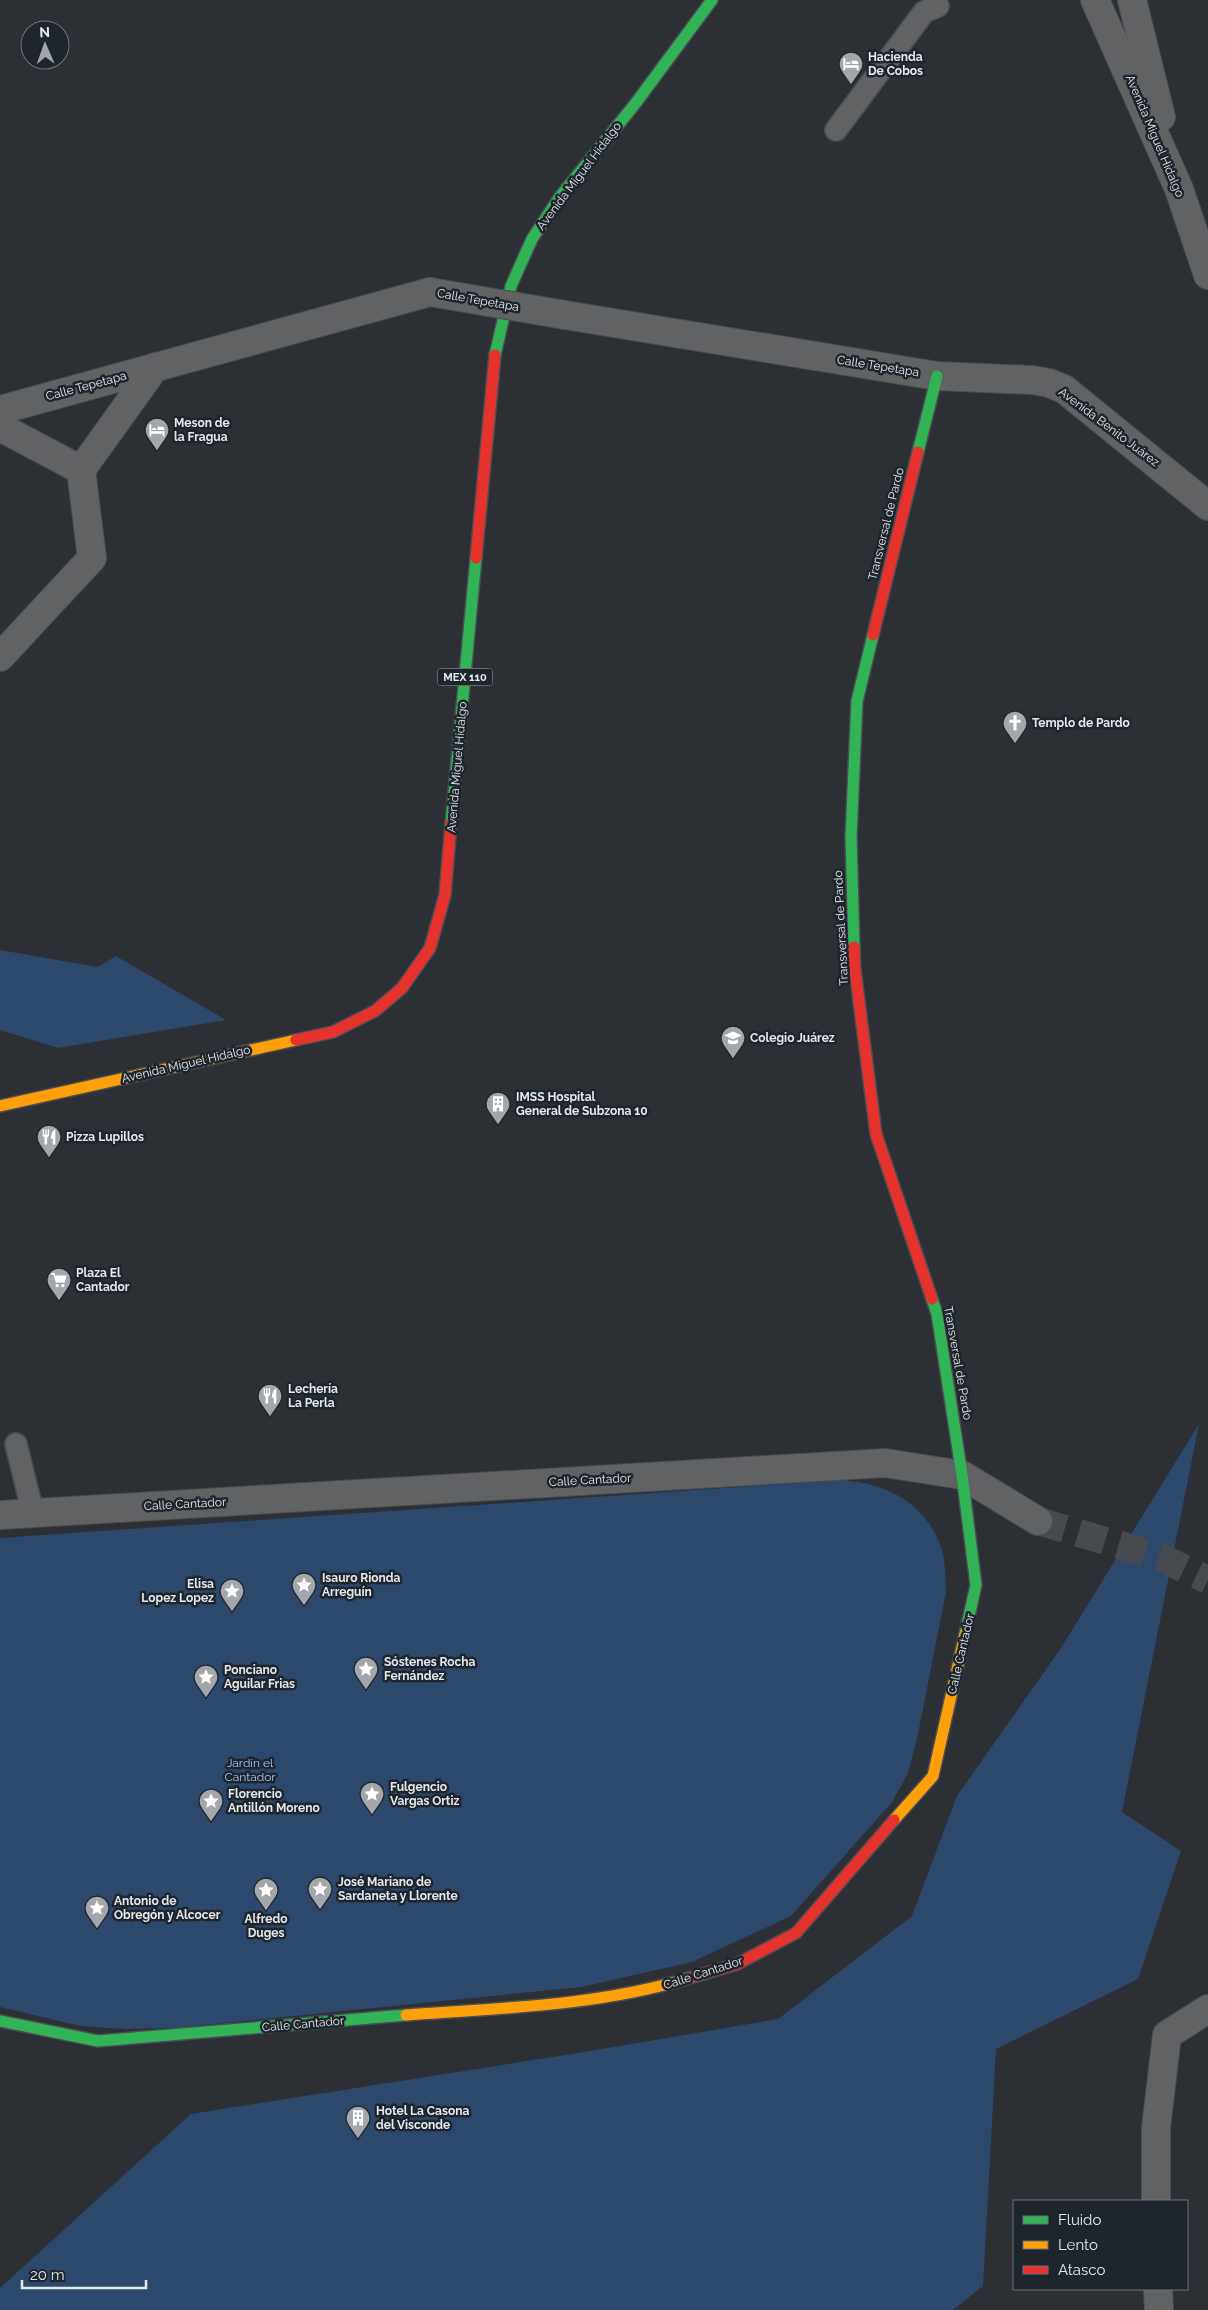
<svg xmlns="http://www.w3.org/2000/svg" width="1208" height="2310" viewBox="0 0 1208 2310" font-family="Raleway,sans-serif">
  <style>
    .green { fill: #2d486d }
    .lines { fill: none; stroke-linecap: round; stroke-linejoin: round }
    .street-tunnel { stroke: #474b50; stroke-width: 28; stroke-dasharray: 28 14; stroke-linecap: butt }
    .lane-casing { stroke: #4a4d51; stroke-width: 24 }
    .street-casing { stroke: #4a4d51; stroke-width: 30 }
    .fast-casing { stroke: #4a4d51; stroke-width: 14 }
    .slow-casing { stroke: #4a4d51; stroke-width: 14 }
    .jam-casing { stroke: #4a4d51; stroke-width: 14 }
    .lane { stroke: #616264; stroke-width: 21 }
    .street { stroke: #616264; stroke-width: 28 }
    .fast { stroke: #30b455; stroke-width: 11 }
    .slow { stroke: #ff9f0a; stroke-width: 11 }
    .jam { stroke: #e5322d; stroke-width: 11 }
    .street-bridge-casing { stroke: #4a4d51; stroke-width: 30; stroke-linecap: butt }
    .street-bridge { stroke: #616264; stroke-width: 28 }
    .labels { text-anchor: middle; stroke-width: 5; stroke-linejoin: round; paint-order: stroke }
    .shield { fill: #1f252d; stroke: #a8aeb3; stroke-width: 1 }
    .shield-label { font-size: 11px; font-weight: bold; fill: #e3e8ed }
    .poi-label { font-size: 12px; font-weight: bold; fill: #e3e8ed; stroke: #1f252d; text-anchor: start }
    .street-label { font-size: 12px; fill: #e3e8ed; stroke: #1f252d }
    .park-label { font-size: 12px; fill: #9ec5fa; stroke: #1f252d }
  </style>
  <rect width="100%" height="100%" fill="#2c2f34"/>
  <!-- green -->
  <g class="green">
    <path d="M0,950l98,17 18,-11 110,64 -168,28 -58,-18z"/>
    <path d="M1199,1424l-77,388 59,39 -43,128 -142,70 -13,237 -30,24h-953v-22l191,-174 393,-62 194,-33 134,-103 45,-120 104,-148z"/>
    <path d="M839,1480c44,2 86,21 102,67 5,14 4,30 5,45l-29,147 -9,34 -16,29 -101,114 -99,46 -111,25 -407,41 -49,1 -45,-3 -80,-19v-469z"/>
  </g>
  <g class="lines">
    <!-- street-tunnel -->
    <path class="street-tunnel" d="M1038,1521l122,36 48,23"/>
    <defs>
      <g id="lane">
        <path d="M836,130l88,-118 14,-6"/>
        <path d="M16,1444l17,69"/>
      </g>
      <g id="street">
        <path d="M1095,0l84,189 29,86"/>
        <path d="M1132,0l29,117"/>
        <path d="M565,315l372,61 95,4 17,3 15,6 144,117"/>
        <path d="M0,410l430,-118"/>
        <path d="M0,427l81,43"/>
        <path d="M0,657l92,-99 -11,-88 74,-103"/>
        <path d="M0,1515l885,-52 77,12 76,46"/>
        <path d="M1156,2201v-73l11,-93 41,-26"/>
        <path d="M1158,2289l1,21"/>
      </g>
      <g id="fast">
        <path d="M495,355l16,-69 21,-47 27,-41 76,-94 77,-104"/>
        <path d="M918,452l19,-76"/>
        <path d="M451,824l25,-266"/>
        <path d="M854,947l-3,-110 6,-136 16,-66"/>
        <path d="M932,1299l5,15 25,161 14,110 -11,49"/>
        <path d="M0,2021l98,20 308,-26"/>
      </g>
      <g id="slow">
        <path d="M0,1106l296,-66"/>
        <path d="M894,1820l39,-44 32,-142"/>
        <path d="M406,2015c94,-7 190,-9 280,-36"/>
      </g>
      <g id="jam">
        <path d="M476,558l19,-203"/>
        <path d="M873,635l45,-183"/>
        <path d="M854,947l1,23 21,164 56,165"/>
        <path d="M296,1040l37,-8 42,-21 27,-23 28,-40 15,-53 6,-71"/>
        <path d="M686,1979l51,-15 59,-31 98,-113"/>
      </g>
    </defs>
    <!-- lane casing -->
    <use href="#lane" class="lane-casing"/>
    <!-- street casing -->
    <use href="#street" class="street-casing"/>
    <!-- fast casing -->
    <use href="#fast" class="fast-casing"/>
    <!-- slow casing -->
    <use href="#slow" class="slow-casing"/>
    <!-- jam casing -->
    <use href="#jam" class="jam-casing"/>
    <!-- lane -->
    <use href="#lane" class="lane"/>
    <!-- street -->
    <use href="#street" class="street"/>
    <!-- fast -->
    <use href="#fast" class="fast"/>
    <!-- slow -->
    <use href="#slow" class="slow"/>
    <!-- jam -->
    <use href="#jam" class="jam"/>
    <defs>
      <path id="street-bridge" d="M430,292l135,23"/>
    </defs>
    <!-- street-bridge casing -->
    <use href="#street-bridge" class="street-bridge-casing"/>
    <!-- street-bridge -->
    <use href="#street-bridge" class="street-bridge"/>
  </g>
  <!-- icons -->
  <defs>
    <symbol id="hotel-pin" viewBox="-11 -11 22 30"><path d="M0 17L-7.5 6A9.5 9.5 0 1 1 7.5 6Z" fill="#a3a7ac" stroke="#1f252d"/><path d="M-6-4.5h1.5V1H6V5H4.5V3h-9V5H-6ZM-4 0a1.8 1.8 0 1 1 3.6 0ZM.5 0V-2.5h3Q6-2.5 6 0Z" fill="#fff"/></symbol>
    <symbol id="church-pin" viewBox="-11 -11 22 30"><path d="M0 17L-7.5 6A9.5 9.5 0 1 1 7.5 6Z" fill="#a3a7ac" stroke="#1f252d"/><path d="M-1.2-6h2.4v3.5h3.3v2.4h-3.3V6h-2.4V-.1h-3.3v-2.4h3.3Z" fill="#fff"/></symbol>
    <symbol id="school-pin" viewBox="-11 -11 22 30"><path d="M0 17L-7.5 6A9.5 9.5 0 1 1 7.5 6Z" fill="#a3a7ac" stroke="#1f252d"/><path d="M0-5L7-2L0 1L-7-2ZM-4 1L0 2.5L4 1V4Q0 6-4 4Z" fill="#fff"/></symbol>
    <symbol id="building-pin" viewBox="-11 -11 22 30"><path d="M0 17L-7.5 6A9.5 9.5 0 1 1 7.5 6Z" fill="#a3a7ac" stroke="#1f252d"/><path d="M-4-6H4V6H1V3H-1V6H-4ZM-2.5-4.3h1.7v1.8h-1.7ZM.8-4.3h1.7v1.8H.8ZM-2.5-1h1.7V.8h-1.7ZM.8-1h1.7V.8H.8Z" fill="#fff"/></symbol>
    <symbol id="restaurant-pin" viewBox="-11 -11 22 30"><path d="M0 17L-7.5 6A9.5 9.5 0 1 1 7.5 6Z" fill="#a3a7ac" stroke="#1f252d"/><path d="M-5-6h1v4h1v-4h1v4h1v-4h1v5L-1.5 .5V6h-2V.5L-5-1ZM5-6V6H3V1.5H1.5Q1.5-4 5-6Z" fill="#fff"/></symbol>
    <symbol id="supermarket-pin" viewBox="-11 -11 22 30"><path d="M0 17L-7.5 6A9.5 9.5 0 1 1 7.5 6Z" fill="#a3a7ac" stroke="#1f252d"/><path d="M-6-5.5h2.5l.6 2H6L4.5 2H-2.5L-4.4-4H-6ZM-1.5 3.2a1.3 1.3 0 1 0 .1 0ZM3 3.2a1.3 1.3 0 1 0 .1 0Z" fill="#fff"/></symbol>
    <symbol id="sight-pin" viewBox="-11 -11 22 30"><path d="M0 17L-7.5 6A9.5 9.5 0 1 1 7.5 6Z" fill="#a3a7ac" stroke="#1f252d"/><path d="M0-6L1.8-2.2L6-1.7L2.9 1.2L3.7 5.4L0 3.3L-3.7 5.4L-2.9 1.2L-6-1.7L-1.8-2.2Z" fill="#fff"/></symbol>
  </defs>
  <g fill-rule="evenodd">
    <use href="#hotel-pin" x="837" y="50" width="28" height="38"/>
    <use href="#hotel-pin" x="143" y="416" width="28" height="38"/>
    <use href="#church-pin" x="1001" y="709" width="28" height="38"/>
    <use href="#school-pin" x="719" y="1024" width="28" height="38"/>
    <use href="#building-pin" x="484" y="1090" width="28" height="38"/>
    <use href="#restaurant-pin" x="35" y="1123" width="28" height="38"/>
    <use href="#supermarket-pin" x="45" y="1266" width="28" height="38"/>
    <use href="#restaurant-pin" x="256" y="1382" width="28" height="38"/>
    <use href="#sight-pin" x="290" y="1571" width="28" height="38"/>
    <use href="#sight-pin" x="218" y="1577" width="28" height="38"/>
    <use href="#sight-pin" x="352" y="1655" width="28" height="38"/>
    <use href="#sight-pin" x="192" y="1663" width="28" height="38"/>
    <use href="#sight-pin" x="358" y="1780" width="28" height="38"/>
    <use href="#sight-pin" x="197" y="1787" width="28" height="38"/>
    <use href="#sight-pin" x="306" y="1875" width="28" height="38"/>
    <use href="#sight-pin" x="252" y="1876" width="28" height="38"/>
    <use href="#sight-pin" x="83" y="1894" width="28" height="38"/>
    <use href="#building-pin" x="344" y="2104" width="28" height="38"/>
  </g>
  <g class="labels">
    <!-- shield labels -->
    <rect class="shield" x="437.5" y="668.5" width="55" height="17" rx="4"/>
    <g class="shield-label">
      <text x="465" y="681">MEX 110</text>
    </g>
    <!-- poi labels -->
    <g class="poi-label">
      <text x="868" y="61">Hacienda<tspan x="868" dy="14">De Cobos</tspan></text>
      <text x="174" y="427">Meson de<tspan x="174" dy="14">la Fragua</tspan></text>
      <text x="1032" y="727">Templo de Pardo</text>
      <text x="750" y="1042">Colegio Juárez</text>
      <text x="516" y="1101">IMSS Hospital<tspan x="516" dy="14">General de Subzona 10</tspan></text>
      <text x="66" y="1141">Pizza Lupillos</text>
      <text x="76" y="1277">Plaza El<tspan x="76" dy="14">Cantador</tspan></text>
      <text x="288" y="1393">Lechería<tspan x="288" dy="14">La Perla</tspan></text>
      <text x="322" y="1582">Isauro Rionda<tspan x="322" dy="14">Arreguín</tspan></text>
      <text x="214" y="1588" text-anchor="end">Elisa<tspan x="214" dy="14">Lopez Lopez</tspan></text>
      <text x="384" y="1666">Sóstenes Rocha<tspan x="384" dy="14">Fernández</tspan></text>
      <text x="224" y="1674">Ponciano<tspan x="224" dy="14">Aguilar Frias</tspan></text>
      <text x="390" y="1791">Fulgencio<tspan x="390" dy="14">Vargas Ortiz</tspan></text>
      <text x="228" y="1798">Florencio<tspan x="228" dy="14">Antillón Moreno</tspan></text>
      <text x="338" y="1886">José Mariano de<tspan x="338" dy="14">Sardaneta y Llorente</tspan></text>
      <text x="114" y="1905">Antonio de<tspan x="114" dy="14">Obregón y Alcocer</tspan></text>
      <text x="266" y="1923" text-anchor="middle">Alfredo<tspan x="266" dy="14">Duges</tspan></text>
      <text x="376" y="2115">Hotel La Casona<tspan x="376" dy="14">del Visconde</tspan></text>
    </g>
    <!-- street labels -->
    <g class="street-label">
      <text transform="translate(1155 136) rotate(67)" y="4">Avenida Miguel Hidalgo</text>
      <text transform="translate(579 176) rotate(-53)" y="4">Avenida Miguel Hidalgo</text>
      <text transform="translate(478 300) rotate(10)" y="4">Calle Tepetapa</text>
      <text transform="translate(878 366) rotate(9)" y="4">Calle Tepetapa</text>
      <text transform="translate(86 386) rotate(-15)" y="4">Calle Tepetapa</text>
      <text transform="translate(1109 427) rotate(37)" y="4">Avenida Benito Juárez</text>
      <text transform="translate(886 524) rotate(-76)" y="4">Transversal de Pardo</text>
      <text transform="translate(457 767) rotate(-85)" y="4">Avenida Miguel Hidalgo</text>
      <text transform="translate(841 928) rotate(-93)" y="4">Transversal de Pardo</text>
      <text transform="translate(186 1064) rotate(-13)" y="4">Avenida Miguel Hidalgo</text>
      <text transform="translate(958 1363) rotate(80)" y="4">Transversal de Pardo</text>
      <text transform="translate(590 1480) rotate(-3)" y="4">Calle Cantador</text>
      <text transform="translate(185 1504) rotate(-3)" y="4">Calle Cantador</text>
      <text transform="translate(961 1654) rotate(-77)" y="4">Calle Cantador</text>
      <text transform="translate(703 1973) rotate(-18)" y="4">Calle Cantador</text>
      <text transform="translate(303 2024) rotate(-5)" y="4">Calle Cantador</text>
    </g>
    <!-- park labels -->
    <g class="park-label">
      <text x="250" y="1767">Jardín el<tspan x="250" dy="14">Cantador</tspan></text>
    </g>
  </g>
  <!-- legend -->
  <rect x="1013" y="2200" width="175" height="90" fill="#1f252d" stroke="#6d737a"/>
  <rect x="1023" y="2216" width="25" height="8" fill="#30b455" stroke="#6d737a"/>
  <text x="1058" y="2225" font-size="15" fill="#e3e8ed">Fluido</text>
  <rect x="1023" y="2241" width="25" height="8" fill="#ff9f0a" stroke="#6d737a"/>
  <text x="1058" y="2250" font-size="15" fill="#e3e8ed">Lento</text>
  <rect x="1023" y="2266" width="25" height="8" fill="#e5322d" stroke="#6d737a"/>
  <text x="1058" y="2275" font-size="15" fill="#e3e8ed">Atasco</text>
  <!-- north arrow -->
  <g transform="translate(45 45) rotate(358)"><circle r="24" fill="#1f252d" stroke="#6d737a"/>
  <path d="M0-4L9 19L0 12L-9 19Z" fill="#a3a7ac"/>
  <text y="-8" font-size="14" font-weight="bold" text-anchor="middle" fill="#e3e8ed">N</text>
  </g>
  <!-- scale -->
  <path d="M22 2280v8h124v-8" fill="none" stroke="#e3e8ed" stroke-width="2.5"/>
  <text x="30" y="2280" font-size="15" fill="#e3e8ed" stroke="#1f252d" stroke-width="4" paint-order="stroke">20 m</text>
</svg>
